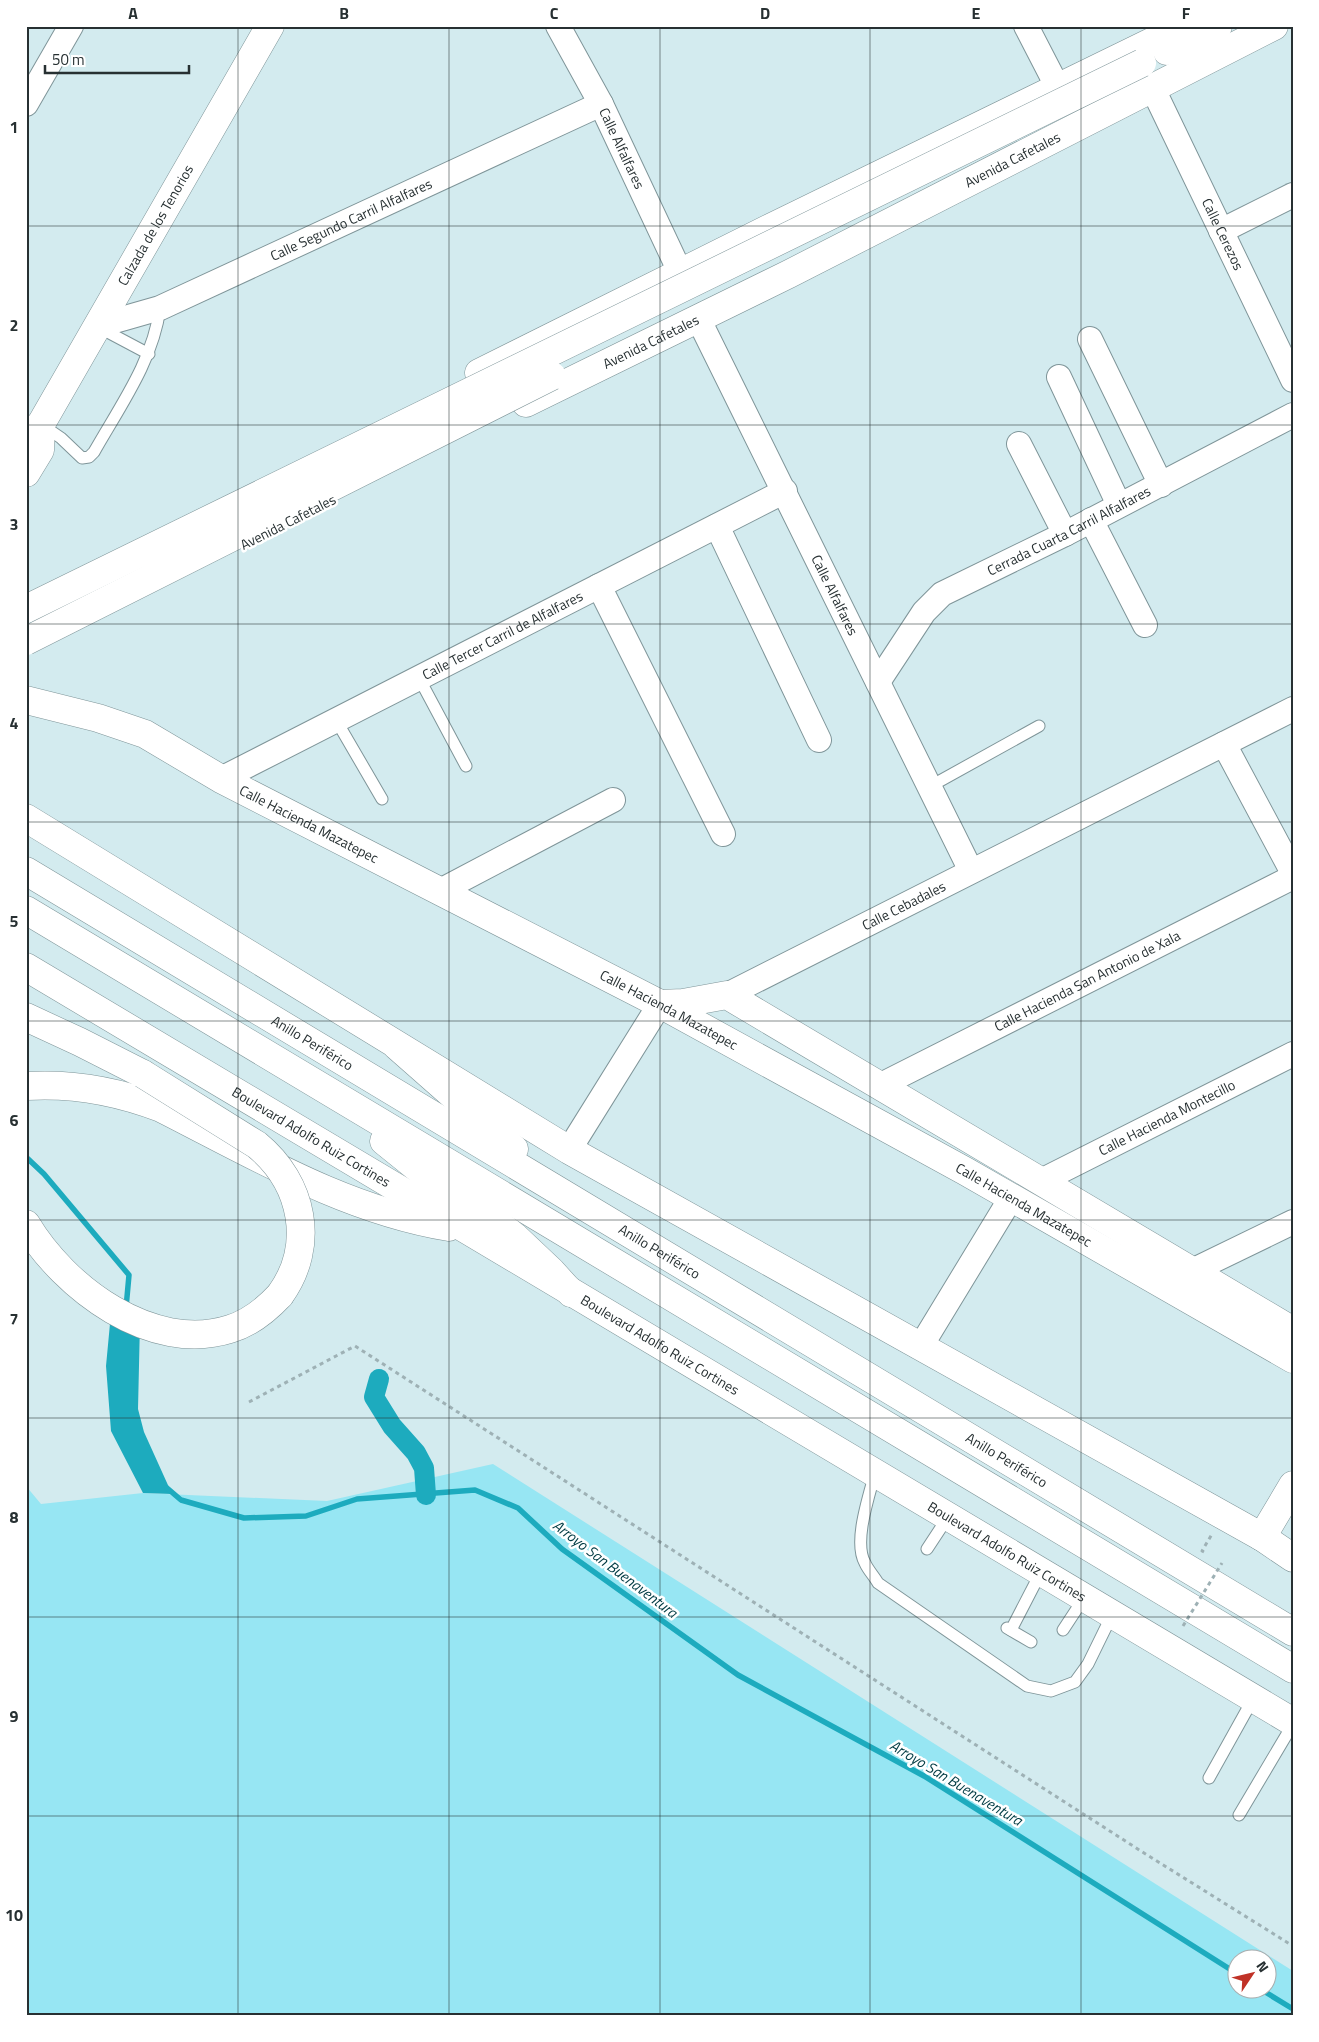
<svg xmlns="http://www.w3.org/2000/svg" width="1319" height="2042" viewBox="0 0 1319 2042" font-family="'Titillium Web',sans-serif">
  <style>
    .green { fill: #97e6f3; fill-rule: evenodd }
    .water { fill: #1dabbe }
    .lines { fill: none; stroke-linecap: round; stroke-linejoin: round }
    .stream { stroke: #1dabbe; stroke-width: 5.5 }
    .canal { stroke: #1dabbe; stroke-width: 20 }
    .lane-casing { stroke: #7f9599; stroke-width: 13 }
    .street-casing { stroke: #7f9599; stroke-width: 26 }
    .secondary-casing { stroke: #7f9599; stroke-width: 29 }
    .primary-casing { stroke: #7f9599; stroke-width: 29 }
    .highway-casing { stroke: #7f9599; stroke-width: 29 }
    .path { stroke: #9eb1b5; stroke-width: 3; stroke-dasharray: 4 4; stroke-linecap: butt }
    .lane { stroke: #fff; stroke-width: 11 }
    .street { stroke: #fff; stroke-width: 24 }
    .secondary { stroke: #fff; stroke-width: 28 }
    .primary { stroke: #fff; stroke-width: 28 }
    .highway { stroke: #fff; stroke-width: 28 }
    .secondary-bridge-casing { stroke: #7f9599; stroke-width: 29; stroke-linecap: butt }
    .primary-bridge-casing { stroke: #7f9599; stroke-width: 29; stroke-linecap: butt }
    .path-bridge { stroke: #9eb1b5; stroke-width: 3; stroke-dasharray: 4 4; stroke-linecap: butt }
    .secondary-bridge { stroke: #fff; stroke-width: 28 }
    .primary-bridge { stroke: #fff; stroke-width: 28 }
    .grid { fill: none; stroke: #273032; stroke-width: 1; stroke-opacity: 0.55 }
    .labels { text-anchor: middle; stroke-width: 5; stroke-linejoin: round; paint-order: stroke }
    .street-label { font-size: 14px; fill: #273032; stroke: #fff }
    .water-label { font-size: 15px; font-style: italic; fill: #003b43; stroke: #fff }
    .neatline { fill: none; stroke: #273032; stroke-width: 2 }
    .grid-label { font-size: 16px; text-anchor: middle; font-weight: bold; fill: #273032 }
  </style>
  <rect width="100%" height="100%" fill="#d3ebef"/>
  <!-- green -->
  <path class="green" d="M493,1464l800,507v45h-1267v-530l15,18 102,-11 184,8zM1236,1960h30v30h-30z"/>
  <!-- water -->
  <path class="water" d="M111,1313l29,9 -2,87 6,23 28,62 -29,-1 -32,-62 -5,-65z"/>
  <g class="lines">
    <!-- stream -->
    <g class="stream">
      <path d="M26,1157l18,17 85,101 -3,33"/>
      <path d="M167,1488l14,12 63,18 62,-2 51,-17 118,-9 43,18 44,41 176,126 186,101 312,197"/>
      <path d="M1262,1990l31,19"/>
    </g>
    <!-- canal -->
    <path class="canal" d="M379,1379l-5,18 18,29 24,27 8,15 2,27"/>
    <defs>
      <g id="lane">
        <path d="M100,328l49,26"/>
        <path d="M42,425l19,13 21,20 7,-1 5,-5c26,-46 59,-91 66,-144"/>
        <path d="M419,678l47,88"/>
        <path d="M336,720l46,79"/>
        <path d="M929,787l110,-61"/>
        <path d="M875,1473c-6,23 -22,69 -10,90 3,7 9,13 13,20l149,103 24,5 24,-9 13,-18 24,-49"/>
        <path d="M927,1549l21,-32"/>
        <path d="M1007,1628l24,14"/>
        <path d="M1011,1630l30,-58"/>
        <path d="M1063,1630l21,-32"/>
        <path d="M1209,1778l44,-79"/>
        <path d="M1239,1815l54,-91"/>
      </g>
      <g id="street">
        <path id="s1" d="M558,26l43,78 79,168"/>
        <path d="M1026,26l32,62"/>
        <path id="s2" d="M1153,89l140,291"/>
        <path d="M26,104l45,-78"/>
        <path d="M1221,231l72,-36"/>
        <path id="s3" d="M698,318l273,553"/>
        <path id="s4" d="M97,326l63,-18 441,-204"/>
        <path d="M1090,339l71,146"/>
        <path d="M1059,377l60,128"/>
        <path d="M1019,444l46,90"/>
        <path d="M1091,520l54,105"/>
        <path d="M717,526l102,214"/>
        <path d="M599,586l124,248"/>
        <path id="s5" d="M878,682l46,-70 18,-18 123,-60 228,-119"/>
        <path d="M1224,744l69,129"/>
        <path id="s6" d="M221,779l564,-288"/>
        <path d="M440,891l173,-91"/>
        <path id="s7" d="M727,995l566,-286"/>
        <path id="s8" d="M881,1085l412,-208"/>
        <path d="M569,1150l91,-146"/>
        <path id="s9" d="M1041,1181l252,-127"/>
        <path d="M1192,1271l101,-49"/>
        <path d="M921,1346l90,-148"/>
      </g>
      <g id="secondary">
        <path id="s10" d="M26,438l15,-14 229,-398"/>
        <path d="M26,473l14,-23 1,-26"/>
        <path id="s11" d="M26,700l72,18 47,16 76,45 439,225 305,167 328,188"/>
        <path d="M26,818l543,332 693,387 31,21"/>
        <path id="s12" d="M26,967l1267,755"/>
        <path d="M660,1004l23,-1 44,-8 566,336"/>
        <path d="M26,1017l54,25 63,32"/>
        <path d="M26,1086c48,-3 91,5 135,22 93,47 184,102 288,119"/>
        <path d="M26,1224c38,64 126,130 204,105 20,-6 36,-19 50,-34"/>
        <path d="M1262,1537l31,-52"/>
      </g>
      <g id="primary">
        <path d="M1167,51l51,-25"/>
        <path d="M479,373l293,-146 412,-201"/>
        <path id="s13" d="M526,403l263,-129 485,-248"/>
      </g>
      <g id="highway">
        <path id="s14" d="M26,871l1267,761"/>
        <path d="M26,910l1267,759"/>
        <path d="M397,1046l117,103"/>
        <path d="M384,1141l57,46 59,38 15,12 36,34 20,22"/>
      </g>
    </defs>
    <!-- lane casing -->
    <use href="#lane" class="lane-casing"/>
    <!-- street casing -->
    <use href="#street" class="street-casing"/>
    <!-- secondary casing -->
    <use href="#secondary" class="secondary-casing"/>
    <!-- primary casing -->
    <use href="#primary" class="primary-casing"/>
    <!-- highway casing -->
    <use href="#highway" class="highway-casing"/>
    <!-- path -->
    <g class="path">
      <path d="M249,1402l106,-56 789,507 149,93"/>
      <path d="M1204,1552l-2,-1 10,-17"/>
    </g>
    <!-- lane -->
    <use href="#lane" class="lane"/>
    <!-- street -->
    <use href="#street" class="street"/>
    <!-- secondary -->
    <use href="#secondary" class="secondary"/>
    <!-- primary -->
    <use href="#primary" class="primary"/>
    <!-- highway -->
    <use href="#highway" class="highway"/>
    <defs>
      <path id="secondary-bridge" d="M143,1074l114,71c46,38 59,100 23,150"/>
      <g id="primary-bridge">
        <path d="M26,609l1116,-546"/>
        <path d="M26,641l526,-265"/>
      </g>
    </defs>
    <!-- secondary-bridge casing -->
    <use href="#secondary-bridge" class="secondary-bridge-casing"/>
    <!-- primary-bridge casing -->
    <use href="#primary-bridge" class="primary-bridge-casing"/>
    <!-- path-bridge -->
    <path class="path-bridge" d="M1183,1626l39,-63"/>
    <!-- secondary-bridge -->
    <use href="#secondary-bridge" class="secondary-bridge"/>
    <!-- primary-bridge -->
    <use href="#primary-bridge" class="primary-bridge"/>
  </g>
  <!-- grid -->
  <path class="grid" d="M238,26v1990M449,26v1990M660,26v1990M870,26v1990M1081,26v1990M26,226h1267M26,425h1267M26,624h1267M26,822h1267M26,1021h1267M26,1220h1267M26,1418h1267M26,1617h1267M26,1816h1267"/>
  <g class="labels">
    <!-- street labels -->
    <g class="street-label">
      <text dy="5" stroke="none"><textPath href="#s1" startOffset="138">Calle Alfalfares</textPath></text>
      <text dy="5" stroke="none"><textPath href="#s13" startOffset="544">Avenida Cafetales</textPath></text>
      <text dy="5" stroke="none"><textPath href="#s4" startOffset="276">Calle Segundo Carril Alfalfares</textPath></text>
      <text dy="5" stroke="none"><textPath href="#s10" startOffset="250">Calzada de los Tenorios</textPath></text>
      <text dy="5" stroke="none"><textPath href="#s2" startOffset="161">Calle Cerezos</textPath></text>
      <text dy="5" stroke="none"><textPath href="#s13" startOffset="139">Avenida Cafetales</textPath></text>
      <text transform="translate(288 522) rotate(-27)" y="5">Avenida Cafetales</text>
      <text dy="5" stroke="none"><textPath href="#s5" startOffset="251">Cerrada Cuarta Carril Alfalfares</textPath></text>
      <text dy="5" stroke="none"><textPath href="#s3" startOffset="309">Calle Alfalfares</textPath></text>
      <text dy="5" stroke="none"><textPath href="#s6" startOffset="316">Calle Tercer Carril de Alfalfares</textPath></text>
      <text dy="5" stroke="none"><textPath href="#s11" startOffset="311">Calle Hacienda Mazatepec</textPath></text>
      <text dy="5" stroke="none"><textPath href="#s7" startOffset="198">Calle Cebadales</textPath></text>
      <text dy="5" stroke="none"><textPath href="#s8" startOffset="231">Calle Hacienda San Antonio de Xala</textPath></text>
      <text dy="5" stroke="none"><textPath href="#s11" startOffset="716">Calle Hacienda Mazatepec</textPath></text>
      <text dy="5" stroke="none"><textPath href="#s14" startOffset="334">Anillo Periférico</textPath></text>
      <text dy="5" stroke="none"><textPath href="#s9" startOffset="141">Calle Hacienda Montecillo</textPath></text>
      <text dy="5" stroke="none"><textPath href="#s12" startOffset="332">Boulevard Adolfo Ruiz Cortines</textPath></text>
      <text dy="5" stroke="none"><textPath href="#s11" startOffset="1121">Calle Hacienda Mazatepec</textPath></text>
      <text dy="5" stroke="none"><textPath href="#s14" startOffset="739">Anillo Periférico</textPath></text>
      <text dy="5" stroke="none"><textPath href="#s12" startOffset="738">Boulevard Adolfo Ruiz Cortines</textPath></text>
      <text dy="5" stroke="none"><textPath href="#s14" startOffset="1144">Anillo Periférico</textPath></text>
      <text dy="5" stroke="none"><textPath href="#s12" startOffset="1142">Boulevard Adolfo Ruiz Cortines</textPath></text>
    </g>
    <!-- water labels -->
    <g class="water-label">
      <text transform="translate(615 1569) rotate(37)" y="5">Arroyo San Buenaventura</text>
      <text transform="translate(956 1783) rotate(31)" y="5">Arroyo San Buenaventura</text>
    </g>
  </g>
  <!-- border -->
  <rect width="1319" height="2042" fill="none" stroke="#ffffff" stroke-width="55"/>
  <!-- north arrow -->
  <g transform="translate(1252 1974) rotate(55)"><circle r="24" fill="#ffffff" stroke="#a9acad"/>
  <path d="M0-4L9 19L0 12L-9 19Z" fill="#c03227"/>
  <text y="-8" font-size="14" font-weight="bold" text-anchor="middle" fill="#273032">N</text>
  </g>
  <!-- scale -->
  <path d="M45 65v8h144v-8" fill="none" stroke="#273032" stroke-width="2.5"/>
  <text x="52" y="65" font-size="15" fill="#273032" stroke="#ffffff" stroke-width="4" paint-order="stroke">50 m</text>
  <rect x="28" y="28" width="1264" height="1986" class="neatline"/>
  <g class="grid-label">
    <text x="133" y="19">A</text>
    <text x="344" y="19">B</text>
    <text x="554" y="19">C</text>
    <text x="765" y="19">D</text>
    <text x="976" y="19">E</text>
    <text x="1186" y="19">F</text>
    <text x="14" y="133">1</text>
    <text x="14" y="331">2</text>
    <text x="14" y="530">3</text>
    <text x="14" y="729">4</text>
    <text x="14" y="927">5</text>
    <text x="14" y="1126">6</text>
    <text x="14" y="1325">7</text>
    <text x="14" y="1523">8</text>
    <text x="14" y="1722">9</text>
    <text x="14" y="1921">10</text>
  </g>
</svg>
